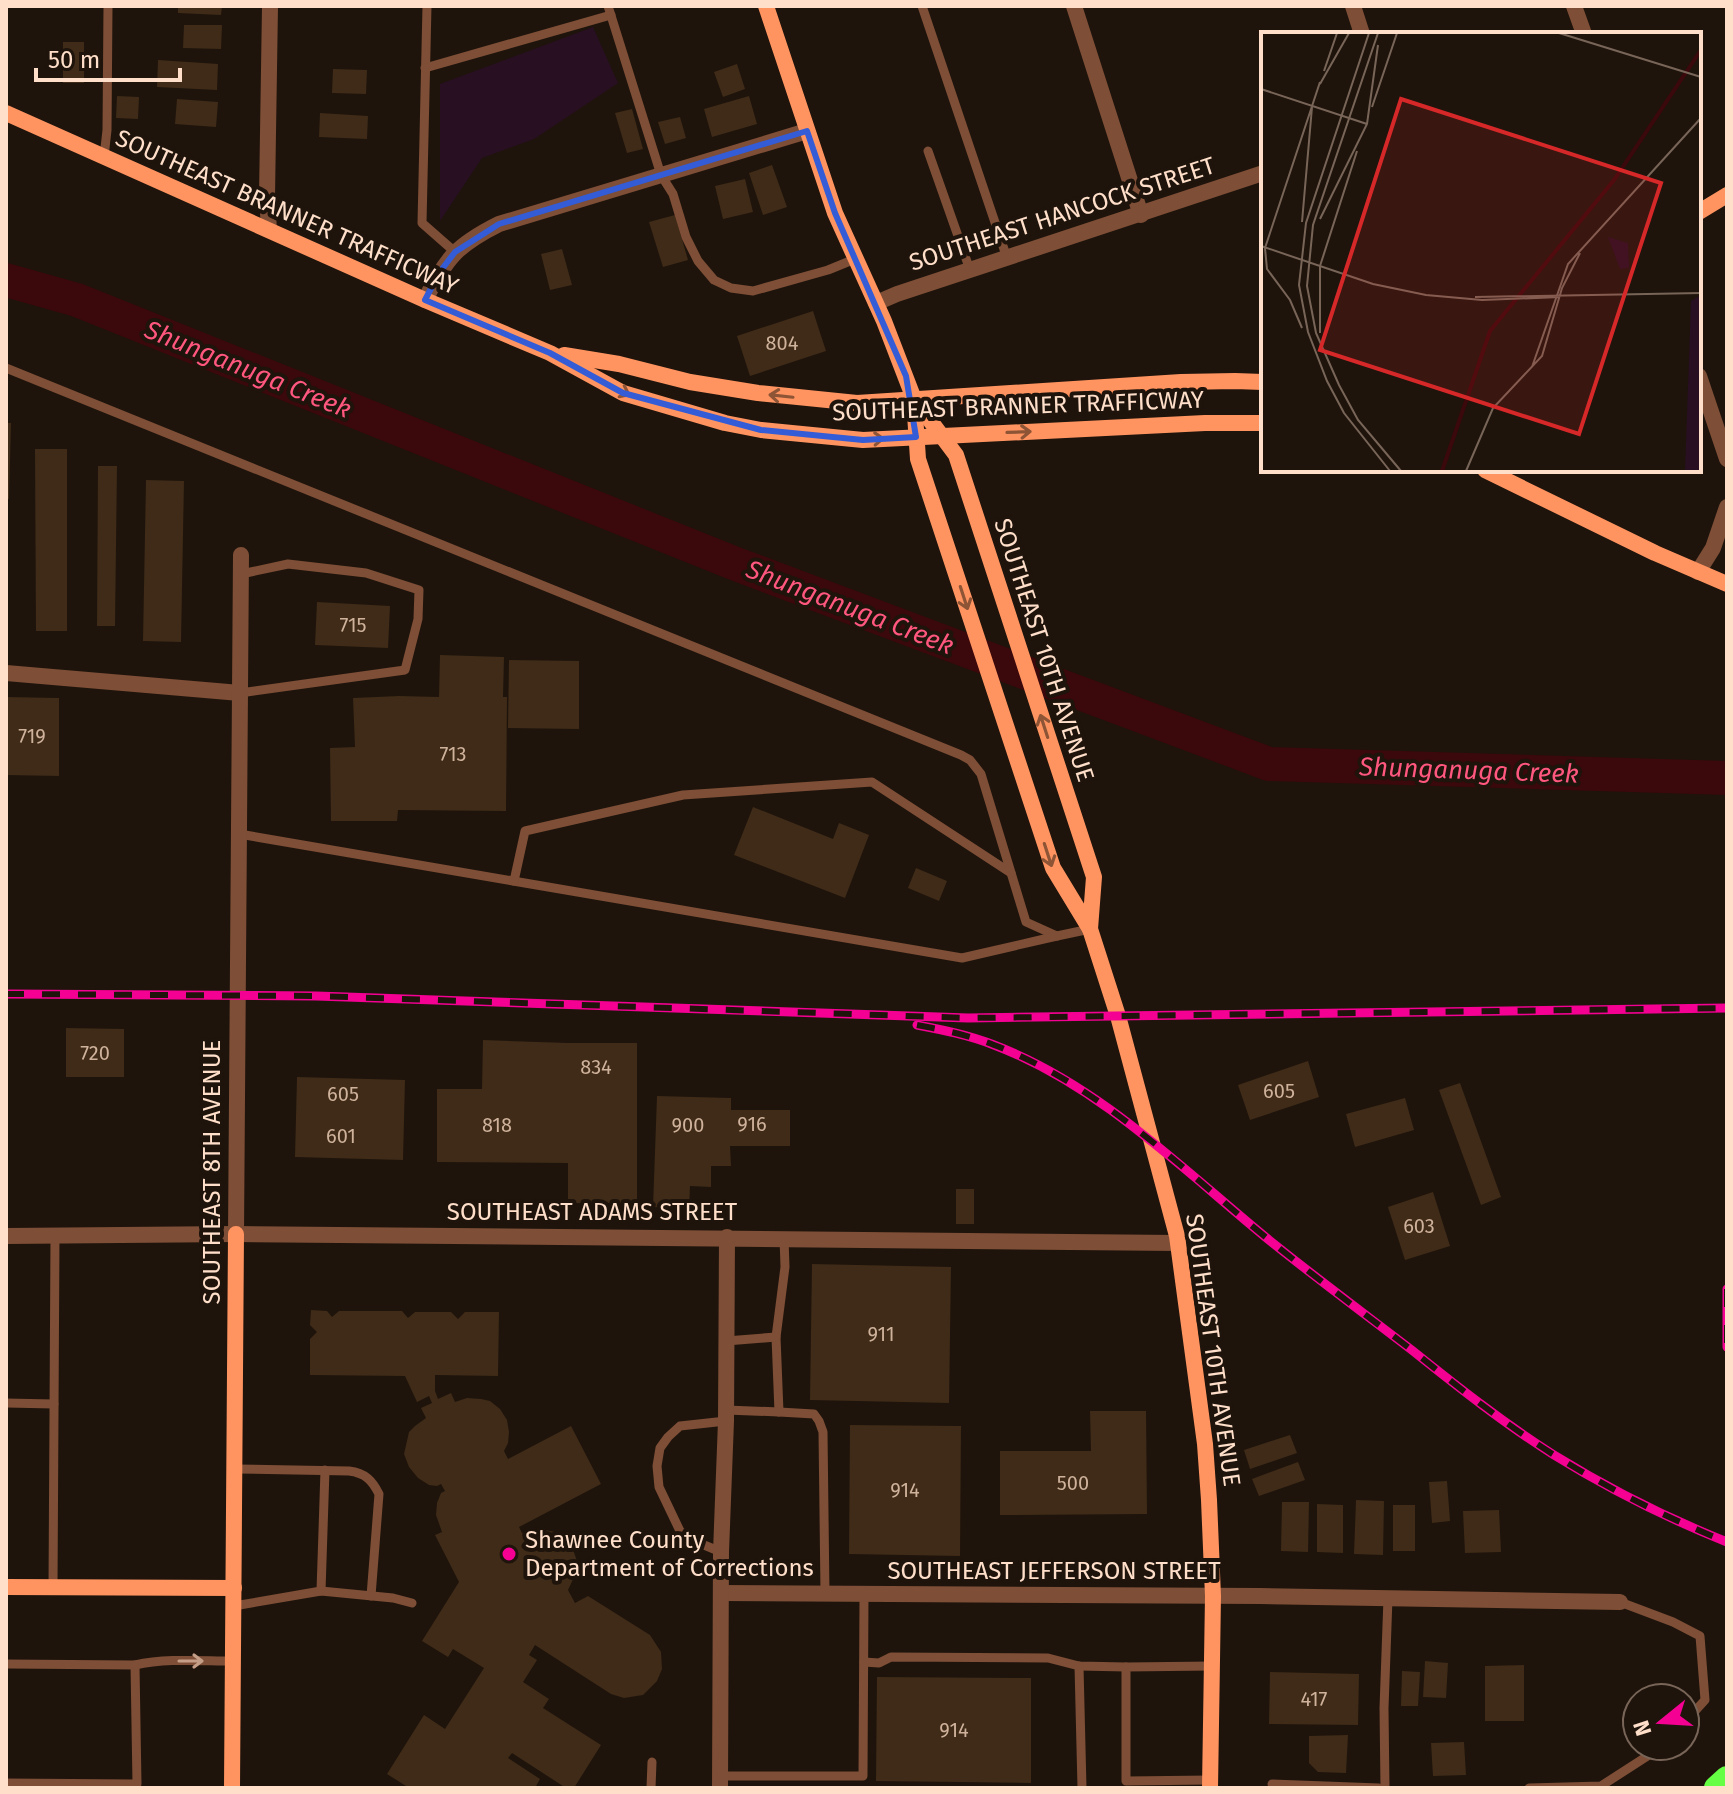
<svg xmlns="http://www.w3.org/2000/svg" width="1733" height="1794" viewBox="0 0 1733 1794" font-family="'Fira Sans',sans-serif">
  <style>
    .green { fill: #280f21 }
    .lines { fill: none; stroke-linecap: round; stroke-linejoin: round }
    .river { stroke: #3b080b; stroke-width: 34 }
    .building { fill: #3f2b17 }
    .lane { stroke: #7e4e36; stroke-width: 9 }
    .street { stroke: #7e4e36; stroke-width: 16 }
    .secondary { stroke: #ff9460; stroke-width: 16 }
    .highway { stroke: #65ff44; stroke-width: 24 }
    .rail-casing { stroke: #f40092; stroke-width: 9 }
    .rail { stroke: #1e140c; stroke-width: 6; stroke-dasharray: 18; stroke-linecap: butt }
    .oneway { stroke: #8e5436 }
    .oneway2 { stroke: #c59e87 }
    .marked { fill: none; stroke: #345cd6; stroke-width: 6; stroke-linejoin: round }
    .poi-dot { fill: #f40092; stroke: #1e140c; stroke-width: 3 }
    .labels { text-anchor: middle; stroke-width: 8; stroke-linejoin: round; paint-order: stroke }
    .number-label { font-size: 20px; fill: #cfb29c }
    .street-label { font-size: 24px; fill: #ffdfc9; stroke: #1e140c }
    .poi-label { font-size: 24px; fill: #ffdfc9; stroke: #1e140c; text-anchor: start }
    .water-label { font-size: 26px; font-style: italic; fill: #ff577e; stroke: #1e140c }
    .inset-river { fill: none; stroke: #3b080b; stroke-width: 4 }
    .inset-road { fill: none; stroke: #786558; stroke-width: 2 }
    .view { fill: #d62828; fill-opacity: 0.15; stroke: #d62828; stroke-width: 4 }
    .inset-edge { fill: none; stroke: #ffdfc9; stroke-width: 4 }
  </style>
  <rect width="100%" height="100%" fill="#1e140c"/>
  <!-- green -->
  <path class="green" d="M593,27l25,56 -84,56 -52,19 -42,63v-137z"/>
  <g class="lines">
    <!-- river -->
    <path class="river" d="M6,280l71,20 659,264 533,200 458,14"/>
  </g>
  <!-- building -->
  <g class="building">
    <path d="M178,6h44l-1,9 -43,-2z"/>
    <path d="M184,25h38l-1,24 -38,-1z"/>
    <rect x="63" y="42" width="21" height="41"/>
    <path d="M158,60l60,4 -1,26 -60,-3z"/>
    <path d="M737,64l8,25 -22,8 -9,-25z"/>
    <path d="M333,69l34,1 -1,24 -34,-1z"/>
    <path d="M117,96l22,1 -1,22 -22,-1z"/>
    <path d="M749,96l8,28 -45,13 -8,-28z"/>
    <path d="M177,99l41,3 -2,25 -41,-3z"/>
    <path d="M632,109l11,40 -16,4 -12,-40z"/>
    <path d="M320,113l48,3 -1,23 -48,-2z"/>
    <path d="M680,117l6,21 -21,6 -7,-22z"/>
    <path d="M772,165l15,42 -24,8 -14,-42z"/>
    <path d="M745,179l8,33 -30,7 -8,-33z"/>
    <path d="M675,215l13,45 -25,7 -14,-45z"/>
    <path d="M562,249l10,36 -22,5 -9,-36z"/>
    <path d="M813,311l13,40 -76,25 -13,-40z"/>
    <path d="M6,423h5l-2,76h-3z"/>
    <path d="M35,449h32v182h-31z"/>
    <path d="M98,466h19l-2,160h-18z"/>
    <path d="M146,480l38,1 -3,161 -38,-1z"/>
    <path d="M317,602l73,4 -2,42 -73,-3z"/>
    <path d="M440,655l64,2 -1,40h4l-1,114 -108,-1 -1,11h-66l-1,-73 25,-1 -2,-49 46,-2 40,1z"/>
    <path d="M509,660l70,1v68l-71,-1z"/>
    <path d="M6,697l53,1v78l-53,-1z"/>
    <path d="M753,807l80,32 6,-16 30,12 -24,63 -111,-43z"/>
    <path d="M916,868l31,13 -8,20 -31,-13z"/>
    <path d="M66,1028l58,1v48h-58z"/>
    <path d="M483,1040l85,3h69v160h-69v-40l-131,-1v-73h45z"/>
    <path d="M1308,1061l11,36 -69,23 -12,-35z"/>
    <path d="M297,1077l108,3 -2,80 -108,-3z"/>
    <path d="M1460,1083l41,114 -20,8 -42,-115z"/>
    <path d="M657,1096l74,2v12h59v36h-60l1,20h-20v21l-21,-1 -1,23 -36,-2z"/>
    <path d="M1405,1098l9,32 -59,17 -9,-33z"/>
    <rect x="956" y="1189" width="18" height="35"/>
    <path d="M1433,1192l17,54 -45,14 -17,-53z"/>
    <path d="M812,1264l139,3 -2,136 -139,-3z"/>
    <path d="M311,1310l16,1 5,6 7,-6h63l6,7 7,-6h36l7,7 7,-7h34l-1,64 -63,-1v16l3,8 13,-6 4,9 12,-4 14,1 9,2 10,8 7,11 2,12 -1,11 -4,8 4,8 63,-33 30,58 -82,43 3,6 12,-4 11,1 10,2 9,6 8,9 5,14 -1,12 -8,17 7,13 13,-7 62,39 11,17 1,17 -5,12 -14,14 -19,3 -13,-4 -76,-49 -6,10 8,5 -14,22 26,17 -6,9 58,37 -27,43h-8l-54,-35 -4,5 32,21 -5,9h-131l2,-2 -19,-12 37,-59 21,14 39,-61 -31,-19 -5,8 -26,-16 37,-59 -24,-47 7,-3 -6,-17 1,-12 4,-10 4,-2 -4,-7 -4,2 -8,-1 -11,-7 -9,-11 -5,-13 5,-22 6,-6 11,-8 -5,-10 11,-5 -3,-7 -12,6 -12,-26 -95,-1v-36l7,-7 -7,-7z"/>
    <path d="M1090,1411h56l1,103 -147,1v-64h91z"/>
    <path d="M850,1425l111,1 -1,130 -111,-2z"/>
    <path d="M1290,1435l7,18 -47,16 -6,-19z"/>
    <path d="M1298,1462l7,18 -46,16 -7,-17z"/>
    <path d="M1447,1481l3,40 -18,2 -3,-41z"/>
    <path d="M1356,1500l28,1 -1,54 -29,-1z"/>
    <path d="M1282,1502h27l-1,50 -27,-1z"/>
    <path d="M1317,1504l26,1v48l-26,-1z"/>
    <rect x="1393" y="1505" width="22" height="46"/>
    <path d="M1499,1510l2,42 -36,1 -2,-42z"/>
    <path d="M1425,1661l23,2 -2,35 -23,-1z"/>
    <path d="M1524,1665v56h-39v-55z"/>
    <path d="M1402,1671l18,1 -2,34h-17z"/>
    <path d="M1270,1672l89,2 -1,51 -89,-1z"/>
    <path d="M877,1677l154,1v105l-155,-2z"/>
    <path d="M1348,1735l-2,38 -28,-1 -9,-9v-27z"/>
    <path d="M1464,1742l2,33 -33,1 -2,-33z"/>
  </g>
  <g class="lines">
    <!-- lane -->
    <g class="lane">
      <path d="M427,6l-5,217 33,29"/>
      <path d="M608,6l53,169 12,19 13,43 12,24 16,19 17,8 22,3 75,-21 27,-11"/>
      <path d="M922,6l85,252"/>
      <path d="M425,68l186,-53"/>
      <path d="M928,151l42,119"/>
      <path d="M104,157l3,-27 1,-124"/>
      <path d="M6,368l955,387 9,5 11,14 45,148 31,14 33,-7"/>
      <path d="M240,693l165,-23 13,-51 1,-29 -53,-17 -78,-9 -47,10"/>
      <path d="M239,834l723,124 95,-22"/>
      <path d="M514,881l11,-50 158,-36 189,-13 139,91"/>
      <path d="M784,1238l1,29 -9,70 3,75 35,2 5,7 4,11 2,162"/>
      <path d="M726,1341l50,-4"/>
      <path d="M6,1403l48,1"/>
      <path d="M726,1410l53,2"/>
      <path d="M235,1469l114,2c16,2 23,9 30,23l-8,102"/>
      <path d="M721,1552l-29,-12 -12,-9 -21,-44 -2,-21 3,-18 8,-11 12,-11 46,-5"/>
      <path d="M53,1588l2,-352"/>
      <path d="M321,1591l4,-121"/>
      <path d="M1620,1602l53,20 27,14 5,64 -20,22"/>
      <path d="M234,1606l87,-15 72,7 19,5"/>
      <path d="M864,1662l15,1 12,-6 157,1 31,8 47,1"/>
      <path d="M6,1664l129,1 2,119 -131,-1"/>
      <path d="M135,1665c32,-7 66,-4 98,-4"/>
      <path d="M1079,1666l3,122"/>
      <path d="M720,1776h143l1,-181"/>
      <path d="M1210,1780l-84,1v-114l86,-1"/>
      <path d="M1272,1784l107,4"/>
      <path d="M651,1788l1,-26"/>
      <path d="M1385,1788l-1,-80 4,-110"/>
      <path d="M1529,1788l72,-2 62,-40"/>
    </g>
    <!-- street -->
    <g class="street">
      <path d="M1074,6l67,209"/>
      <path d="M1353,6l9,28"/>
      <path d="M1574,6l10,28"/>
      <path d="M269,230l-2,-34 3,-190"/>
      <path d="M425,300c21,-42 32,-55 74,-76l308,-93"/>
      <path d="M876,303l21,-9 366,-121"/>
      <path d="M1699,376l28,83"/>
      <path d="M1698,572l15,-24 14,-41"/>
      <path d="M6,673l234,20"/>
      <path d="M236,1234l5,-679"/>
      <path d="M6,1236l230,-2 942,9"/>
      <path d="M721,1593l539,3 360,6"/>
      <path d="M720,1788l1,-236 5,-131 1,-184"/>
    </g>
    <!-- secondary -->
    <g class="secondary">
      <path d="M766,6l69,207 49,108 30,78 4,60 135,409 37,61 28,87 59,220 28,208 4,56 4,96 -3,192"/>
      <path d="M6,113l419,187 125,53 73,40 102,30 36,7 102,10 342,-17h58"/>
      <path d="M1699,212l28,-17"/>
      <path d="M564,355l55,9 71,18 68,11 99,10 324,-21 54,-1 28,1"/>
      <path d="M914,399l42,56 138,422 -4,52"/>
      <path d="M1485,470l170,83 72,31"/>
      <path d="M6,1587l228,1"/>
      <path d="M232,1788l4,-554"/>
    </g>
    <!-- highway -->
    <path class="highway" d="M1716,1788l11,-10"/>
    <defs>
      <g id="rail">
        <path d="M6,994l310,2 652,22 759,-10"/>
        <path d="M917,1025c26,5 52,10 77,20 108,41 191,127 280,199 45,36 92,71 139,107 45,36 92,73 141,104 55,34 113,63 173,87"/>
        <path d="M1727,1289v58"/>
      </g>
    </defs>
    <!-- rail casing -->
    <use href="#rail" class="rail-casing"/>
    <!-- rail -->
    <use href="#rail" class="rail"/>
  </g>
  <!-- one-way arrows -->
  <defs><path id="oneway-shaft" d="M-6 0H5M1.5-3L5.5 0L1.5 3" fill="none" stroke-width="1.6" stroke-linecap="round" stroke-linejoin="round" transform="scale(2)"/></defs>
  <g class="oneway">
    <use href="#oneway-shaft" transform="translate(619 390) rotate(25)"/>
    <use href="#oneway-shaft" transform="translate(781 396) rotate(-174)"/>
    <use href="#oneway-shaft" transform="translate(1019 432) rotate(-2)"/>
    <use href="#oneway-shaft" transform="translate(872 439) rotate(-2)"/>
    <use href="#oneway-shaft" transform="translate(964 598) rotate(72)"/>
    <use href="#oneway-shaft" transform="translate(1044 726) rotate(-108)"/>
    <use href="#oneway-shaft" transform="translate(1048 855) rotate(72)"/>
  </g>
  <use class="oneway2" href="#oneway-shaft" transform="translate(191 1661)"/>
  <!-- marked area -->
  <path class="marked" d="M807,131l28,82 71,163 10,61 -53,3 -102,-10 -138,-37 -73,-40 -125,-53 14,-27 16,-21 44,-28z"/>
  <!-- markers -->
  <circle class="poi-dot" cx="509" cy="1554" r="8"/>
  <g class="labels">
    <!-- number labels -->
    <g class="number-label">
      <text x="782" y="350">804</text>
      <text x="353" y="632">715</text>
      <text x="32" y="743">719</text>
      <text x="453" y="761">713</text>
      <text x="95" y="1060">720</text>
      <text x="596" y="1074">834</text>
      <text x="1279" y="1098">605</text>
      <text x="343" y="1101">605</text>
      <text x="752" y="1131">916</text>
      <text x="497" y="1132">818</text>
      <text x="688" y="1132">900</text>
      <text x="341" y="1143">601</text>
      <text x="1419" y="1233">603</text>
      <text x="881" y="1341">911</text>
      <text x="1073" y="1490">500</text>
      <text x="905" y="1497">914</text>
      <text x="1314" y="1706">417</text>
      <text x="954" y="1737">914</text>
    </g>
    <!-- street labels -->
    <g class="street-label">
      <text transform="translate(287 212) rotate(24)" y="8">SOUTHEAST BRANNER TRAFFICWAY</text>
      <text transform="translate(1062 214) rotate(-18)" y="8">SOUTHEAST HANCOCK STREET</text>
      <text transform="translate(1018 406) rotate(-2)" y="8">SOUTHEAST BRANNER TRAFFICWAY</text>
      <text transform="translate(1044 650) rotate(72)" y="8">SOUTHEAST 10TH AVENUE</text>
      <text transform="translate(212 1172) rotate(-90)" y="8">SOUTHEAST 8TH AVENUE</text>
      <text x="592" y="1220">SOUTHEAST ADAMS STREET</text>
      <text transform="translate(1213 1350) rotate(82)" y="8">SOUTHEAST 10TH AVENUE</text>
      <text x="1054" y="1579">SOUTHEAST JEFFERSON STREET</text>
    </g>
    <!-- poi labels -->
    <g class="poi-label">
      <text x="525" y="1548">Shawnee County<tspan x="525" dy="28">Department of Corrections</tspan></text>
    </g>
    <!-- water labels -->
    <g class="water-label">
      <text transform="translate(248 369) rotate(22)" y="9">Shunganuga Creek</text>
      <text transform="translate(850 607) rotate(21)" y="9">Shunganuga Creek</text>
      <text transform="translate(1469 770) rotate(2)" y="9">Shunganuga Creek</text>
    </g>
  </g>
  <!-- overview -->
  <g transform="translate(1261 32)">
    <rect width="440" height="440" fill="#1e140c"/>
    <path d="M347,205l20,6 1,25 -9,1zM440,263v176h-16l6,-170z" fill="#280f21"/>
    <path class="inset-river" d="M181,439l48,-140 124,-151 87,-130"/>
    <path class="inset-road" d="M108,1l-63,190 -7,62 9,47 19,49 17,32 46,58M117,1l-65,192 -6,61 9,47 23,52 19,35 43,51M298,1l142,44M63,39l13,-38M59,52l29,-51M0,57l106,35M111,75l25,-74M59,187l47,-95 11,-79M41,190l10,-115M0,214l112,38 53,11 56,5 78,-3M4,216l55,-166M4,216l2,21 23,31 12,28M59,234l37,-115M214,265l226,-4M59,301v-67M271,335l36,-103 133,-146M205,439l27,-63 49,-52 20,-68 18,-35"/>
    <path class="view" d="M140,67l260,84 -82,251 -259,-84z"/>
    <rect width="440" height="440" class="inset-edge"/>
  </g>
  <!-- border -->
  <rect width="1733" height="1794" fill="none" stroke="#ffdfc9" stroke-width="16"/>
  <!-- north arrow -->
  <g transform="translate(1661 1722) rotate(252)"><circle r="38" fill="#1e140c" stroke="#786558" stroke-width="2"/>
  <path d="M0-6L14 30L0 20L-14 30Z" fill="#f40092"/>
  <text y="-12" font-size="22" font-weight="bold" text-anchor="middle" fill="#ffdfc9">N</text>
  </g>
  <!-- scale -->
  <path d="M36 68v12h144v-12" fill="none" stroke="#ffdfc9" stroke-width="4"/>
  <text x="48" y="68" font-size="24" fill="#ffdfc9" stroke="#1e140c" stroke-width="6" paint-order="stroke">50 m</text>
</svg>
